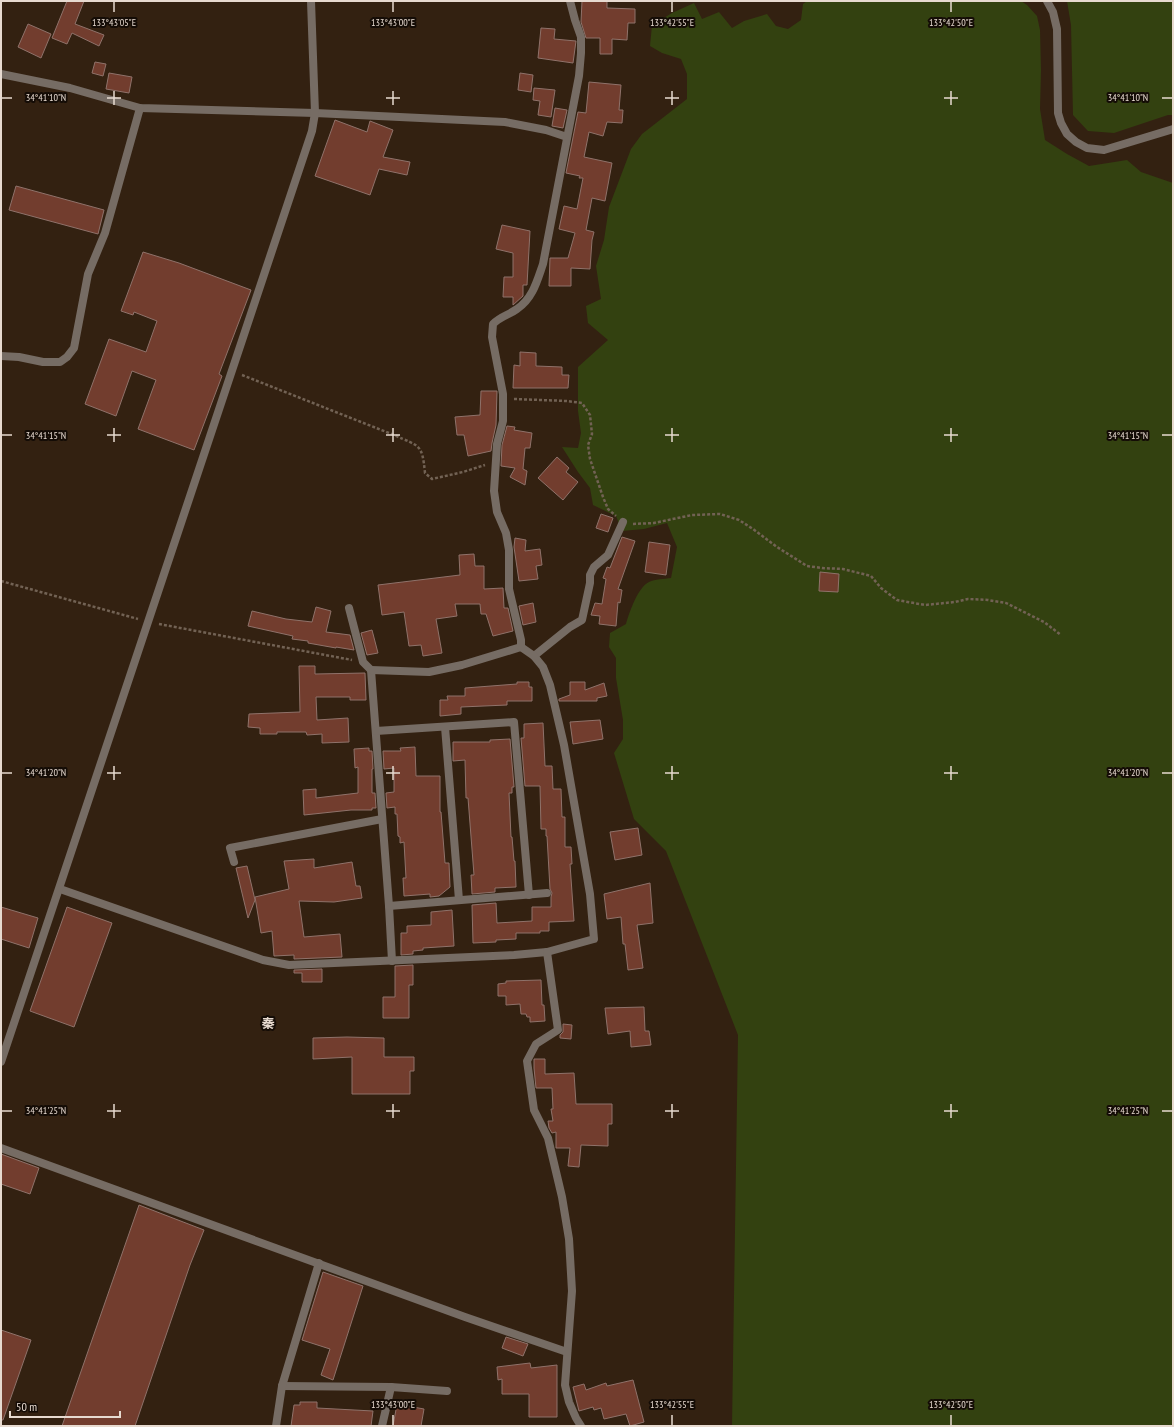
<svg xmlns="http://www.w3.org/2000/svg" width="1174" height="1427" viewBox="0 0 1174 1427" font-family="'PT Sans Narrow','Noto Sans JP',sans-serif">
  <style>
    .green { fill: #334110 }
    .building { fill: #723d2e; stroke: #8f726a }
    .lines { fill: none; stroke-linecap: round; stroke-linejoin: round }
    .path { stroke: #726254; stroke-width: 2.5; stroke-dasharray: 3 2; stroke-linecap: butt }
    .minor { stroke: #766c64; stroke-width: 8 }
    .tertiary { stroke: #766c64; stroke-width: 8 }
    .ticks { fill: none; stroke: #e7dad0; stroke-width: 1.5 }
    .labels { text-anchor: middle; stroke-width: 4; stroke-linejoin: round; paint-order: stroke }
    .quarter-label { font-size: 13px; font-weight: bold; fill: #e7dad0; stroke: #140c06 }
    .ticks-label { font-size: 10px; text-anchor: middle; fill: #e7dad0; stroke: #140c06; stroke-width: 4; stroke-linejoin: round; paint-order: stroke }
  </style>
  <rect width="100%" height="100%" fill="#332111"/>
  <!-- green -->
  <g class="green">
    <path d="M807,1h214l6,4 10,11 3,14 1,40 -1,39 5,31 22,14 22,12 38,-6 14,12 32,11v1243h-441l6,-391 -72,-184 -32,-32 -20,-66 9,-14v-19l-7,-42v-20l-7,-11 1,-14 16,-9c3,-11 12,-37 23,-42 6,-3 15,-3 22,-4l6,-31 -10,-24 -23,6 -22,2 -6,-15 -23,-11 -3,-17 -12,-16 -16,-25 16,1 3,-15 -3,-22v-44l30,-27 -20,-17 -2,-17 15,-7 -5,-33 8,-26 5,-33 22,-58 11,-15 45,-35v-25l-6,-15 -19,-6 -12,-7 2,-21 20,-12 22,-10 8,16 17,-7 13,16 12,-7 23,-7 9,12 12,3 13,-9 2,-16z"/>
    <path d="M1067,1h106v114h-5l-54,18 -26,-2 -15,-16 -2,-90z"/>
  </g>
  <!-- building -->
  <g class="building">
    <path d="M67,1h17l-9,23 29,11 -5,11 -27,-13 -5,11 -15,-6z"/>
    <path d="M582,1h25v7l28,1v14h-7l-1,17 -15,-1v15h-12v-16h-14l-5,-16z"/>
    <path d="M28,24l23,10 -10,24 -23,-11z"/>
    <path d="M541,28l14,1 -1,10 22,2 -3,22 -35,-5z"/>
    <path d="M95,62l11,2 -3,12 -11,-3z"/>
    <path d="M109,73l23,4 -3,16 -23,-4z"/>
    <path d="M520,73l13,2 -2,17 -13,-2z"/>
    <path d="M589,82l32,3 -2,25h4l-1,13 -15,-1 -4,14 -14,-4 -5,25 28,6 -7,38 -13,-3 -6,32 8,2 -2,8 -2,29 -19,-1v18h-22l1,-28h18l7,-25 -16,-4 5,-23 13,3 6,-31h-4l1,-2 -14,-3 12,-61 8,1z"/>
    <path d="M534,88l21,2 -4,27 -13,-2 2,-14 -7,-1z"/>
    <path d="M555,108l12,2 -4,18 -11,-2z"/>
    <path d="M335,120l32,12 3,-11 23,9 -10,27 27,5 -3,13 -28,-6 -9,26 -55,-19z"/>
    <path d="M16,186l88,24 -6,24 -89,-24z"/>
    <path d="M502,225l28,6 -3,54h-4v11l-10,9v-8h-10l1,-20h9v-24l-17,-4z"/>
    <path d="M143,252l36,11 72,27 -32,84 3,2 -28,74 -56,-21 18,-49 -24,-9 -16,45 -31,-12 24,-65 37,13 11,-31 -23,-9 -1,3 -12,-4z"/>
    <path d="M520,352l16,1v13l26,1v8h7l-1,13h-55l1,-23 6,1z"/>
    <path d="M481,391h16l-1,34 -4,18 -1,8 -23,5 -4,-21h-7l-2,-18 25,-2z"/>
    <path d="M507,426l8,1 -1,3 18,3 -2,15h-5l-2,21 4,2 -2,14 -15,-8 5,-9 -14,-2 1,-21z"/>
    <path d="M557,457l12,11 -3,4 12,10 -15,18 -25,-22z"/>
    <path d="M601,514l12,4 -5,14 -12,-4z"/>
    <path d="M622,537l13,4 -17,48 4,1 -2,13 -2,-1 -2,24 -17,-2 1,-8 -9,-1 4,-12 7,1 4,-25 -3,-1 4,-11 3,1z"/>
    <path d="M515,538l11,2 -1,11 15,-2 2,16 -6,1 2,13 -19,2 -5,-34z"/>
    <path d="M649,542l21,3 -4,30 -21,-3z"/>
    <path d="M474,554l1,12h9v23l19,-1 1,20h4l5,23 -20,5 -7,-22h-5l-1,-10h-25l2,12 -21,3 6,34 -19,3 -2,-11 -12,1 -5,-34 -22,3 -4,-30 82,-10 -1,-20z"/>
    <path d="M820,572l19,2 -1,18 -19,-1z"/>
    <path d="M533,603l3,19 -13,3 -4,-19z"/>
    <path d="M316,607l15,4 -5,21 24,3 4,15 -18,-3v1l-28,-5v-2l-16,-2 1,-3 -45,-10 4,-15 34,8 26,3z"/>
    <path d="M372,630l6,23 -11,2 -6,-22z"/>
    <path d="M299,666h16v8l50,-1 1,27h-16v-3h-34l1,23 31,-2 1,24 -27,1v-9l-15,1 -1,-3h-29v2h-17v-6l-12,-1 1,-13 51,-2z"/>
    <path d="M517,682h12v5h3v14h-25v4l-46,2v7l-21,2v-16h8l-1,-4h18v-8l52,-4z"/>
    <path d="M570,682h15v8l19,-7 3,13 -10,2v3h-38v-2l11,-4z"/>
    <path d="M600,720l3,19 -30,5 -3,-22z"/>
    <path d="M543,723l2,43h7l1,23h8l1,28h3v30h6l1,17h-2l4,57 -25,1v9h-9v2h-24v6l-20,1v2l-23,1 -1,-38 24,-2 1,20 35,-2v-14h19v-10l1,-4 -2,-4 -3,-53h-1v-7h-5l-1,-43h-15l-4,-48h3v-14z"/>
    <path d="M510,739l4,48h-2v6h-3l2,44h1l2,24h1l1,26 -21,1v4l-23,2 -1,-19h3l-6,-77h-2l-1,-38 -12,1v-19h37v-2z"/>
    <path d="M415,747l1,29h24v36h1l4,51h4l1,24 -11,9 -9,1v-3l-26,2 -1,-18h3l-2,-36 -4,1v-6l-2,-1 -1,-22h-2v-7l-8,1 -1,-15 8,-1v-24l-10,1 -1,-18h18l-1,-3z"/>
    <path d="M369,748v3h3l1,18h-1v24h3l1,15h-4v2h-21l-47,5 -1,-25 13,-1v9l42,-5v-26l-3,1 -1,-19z"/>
    <path d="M638,828l4,27 -27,5 -5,-28z"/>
    <path d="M314,859v9l38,-6 4,24h4l2,12 -28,4 -35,-1 5,36 36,-3 2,23 -48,2v-4l-20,1 -2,-25 -11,2 -6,-36 34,-8 -5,-28z"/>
    <path d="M247,866l8,34 -7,18 -12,-50z"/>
    <path d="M650,883l3,40 -16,2 6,43 -15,2 -3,-26h-2l-2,-27 -14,2 -3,-25z"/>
    <path d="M1,907l37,11 -9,30 -28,-9z"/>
    <path d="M67,907l45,16 -38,104 -44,-16z"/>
    <path d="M452,910l2,36 -31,2v2l-10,1v3l-12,1v-22h6v-7l24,-1v-13z"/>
    <path d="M413,965v20h-4v33h-26v-21h12v-31z"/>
    <path d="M322,969v13h-20v-9h-8v-3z"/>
    <path d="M541,980l1,25h2l1,16 -15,1v-5h-3l-1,-3h-5l-1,-10 -14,1v-9h-8v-12l8,-1v-2z"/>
    <path d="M644,1007l1,24h4l2,14 -20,2 -1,-16 -22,3 -3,-26z"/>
    <path d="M563,1024l9,1 -1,14 -11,-1v-3l3,-3z"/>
    <path d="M347,1037l37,1v19h30v14h-4v23h-58v-37l-39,2v-21z"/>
    <path d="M534,1059h11v15l29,-1 2,31h36v20h-4v22l-27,-1 -2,22 -11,-1 2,-18h-14v-16l-4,1 -3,-5 -1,-7h5l-2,-12h2l-1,-21h-16l-2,-20z"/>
    <path d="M1,1154l38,14 -9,26 -29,-10z"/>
    <path d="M139,1205l65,25 -14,35 -55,161h-73z"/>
    <path d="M323,1272l40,14 -30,94 -12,-5 9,-26 -28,-9z"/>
    <path d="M1,1330l30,10 -28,80h-2z"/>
    <path d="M506,1337l22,7 -5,12 -21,-8z"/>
    <path d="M530,1363l1,5 26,-3v52h-28v-23h-27v-15l-4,1 -1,-13z"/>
    <path d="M633,1380l11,42 -14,4 -4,-12 -22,5 -3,-11 -7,2 -1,-3 -14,4 -6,-24 11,-3 2,6 20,-7 1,3z"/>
    <path d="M300,1402h17v6l56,3 -2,15h-80l3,-21h6z"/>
    <path d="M397,1404l27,5 -3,17h-28z"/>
  </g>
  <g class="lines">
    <!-- path -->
    <g class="path">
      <path d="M242,375l152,60c26,12 28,8 31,38l7,6 31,-7 22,-7"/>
      <path d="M514,399l53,2 15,2 8,12 2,19 -4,11 2,14 13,38 5,12 8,7"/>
      <path d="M633,524l21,-1 38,-8 28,-1 19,6 14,9 24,18 30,19 15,2 21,1 28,7 10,12 16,12 28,5 30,-3 13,-3 20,1 18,3 38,19 17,13"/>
      <path d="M1,581l137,38"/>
      <path d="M159,624l193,36"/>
    </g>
    <!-- minor -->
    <g class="minor">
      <path d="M1,74l69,14 70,20 175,5 190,9 41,8 21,7"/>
      <path d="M1,356l18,1 24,5h17l7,-5 7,-9 14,-74 17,-41 35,-125"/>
      <path d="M349,608l14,54 8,8 18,236 3,55"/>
      <path d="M534,656l36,-29 12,-7 8,-37v-8l4,-8 14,-12 15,-33"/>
      <path d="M371,670l58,2 33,-7 59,-18"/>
      <path d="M445,727l14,173"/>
      <path d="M376,731l138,-9 15,173"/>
      <path d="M234,862l-4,-14 152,-29"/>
      <path d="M60,889l203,71 26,5 225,-10 33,-3 47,-13 -4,-45 -26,-149 -14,-60 -7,-18 -9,-11 -13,-9v-7l-12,-51v-39l-3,-17 -9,-21 -3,-21 3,-47 6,-23v-27l-11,-57 1,-13c8,-8 16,-9 24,-15 16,-11 20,-28 26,-45l36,-188 2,-23v-16l-6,-17 -5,-19"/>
      <path d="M389,906l158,-13"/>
      <path d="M547,952l11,78 -22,14 -9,17 7,49 14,28 14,59 7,42 3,52 -7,94 4,17 7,16 5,8"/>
      <path d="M1,1062c105,-310 206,-621 311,-931l3,-18 -4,-112"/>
      <path d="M1,1148l464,169 102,35"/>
      <path d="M282,1386l109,1 56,4"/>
      <path d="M276,1426l6,-40 37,-123"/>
      <path d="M382,1426l9,-39"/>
    </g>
    <!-- tertiary -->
    <path class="tertiary" d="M1047,1l6,11 4,17 1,84 3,10 6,11 9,8 11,6 17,2 69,-21"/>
  </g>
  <!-- ticks -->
  <path class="ticks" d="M114,2v10M393,2v10M672,2v10M951,2v10M114,91v14M393,91v14M672,91v14M951,91v14M2,98h10M107,98h14M386,98h14M665,98h14M944,98h14M1162,98h10M114,428v14M393,428v14M672,428v14M951,428v14M2,435h10M107,435h14M386,435h14M665,435h14M944,435h14M1162,435h10M114,766v14M393,766v14M672,766v14M951,766v14M2,773h10M107,773h14M386,773h14M665,773h14M944,773h14M1162,773h10M114,1104v14M393,1104v14M672,1104v14M951,1104v14M2,1111h10M107,1111h14M386,1111h14M665,1111h14M944,1111h14M1162,1111h10M393,1415v10M672,1415v10M951,1415v10"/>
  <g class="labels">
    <!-- quarter labels -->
    <g class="quarter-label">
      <text x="268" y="1028">秦</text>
    </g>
  </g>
  <g class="ticks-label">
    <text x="114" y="26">133°43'05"E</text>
    <text x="393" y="26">133°43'00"E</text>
    <text x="672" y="26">133°42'55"E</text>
    <text x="951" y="26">133°42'50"E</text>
    <text x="1128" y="101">34°41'10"N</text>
    <text x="46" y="101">34°41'10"N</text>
    <text x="1128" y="439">34°41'15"N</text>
    <text x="46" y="439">34°41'15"N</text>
    <text x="1128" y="776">34°41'20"N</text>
    <text x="46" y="776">34°41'20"N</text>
    <text x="1128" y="1114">34°41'25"N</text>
    <text x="46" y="1114">34°41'25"N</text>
    <text x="393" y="1408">133°43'00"E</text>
    <text x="672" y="1408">133°42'55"E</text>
    <text x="951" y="1408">133°42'50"E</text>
  </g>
  <!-- border -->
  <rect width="1174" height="1427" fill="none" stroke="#e7dad0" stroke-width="4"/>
  <!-- scale -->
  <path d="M10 1411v6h110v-6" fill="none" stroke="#e7dad0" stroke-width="2"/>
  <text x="16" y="1411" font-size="12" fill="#e7dad0" stroke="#140c06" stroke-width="3" paint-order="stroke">50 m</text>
</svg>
